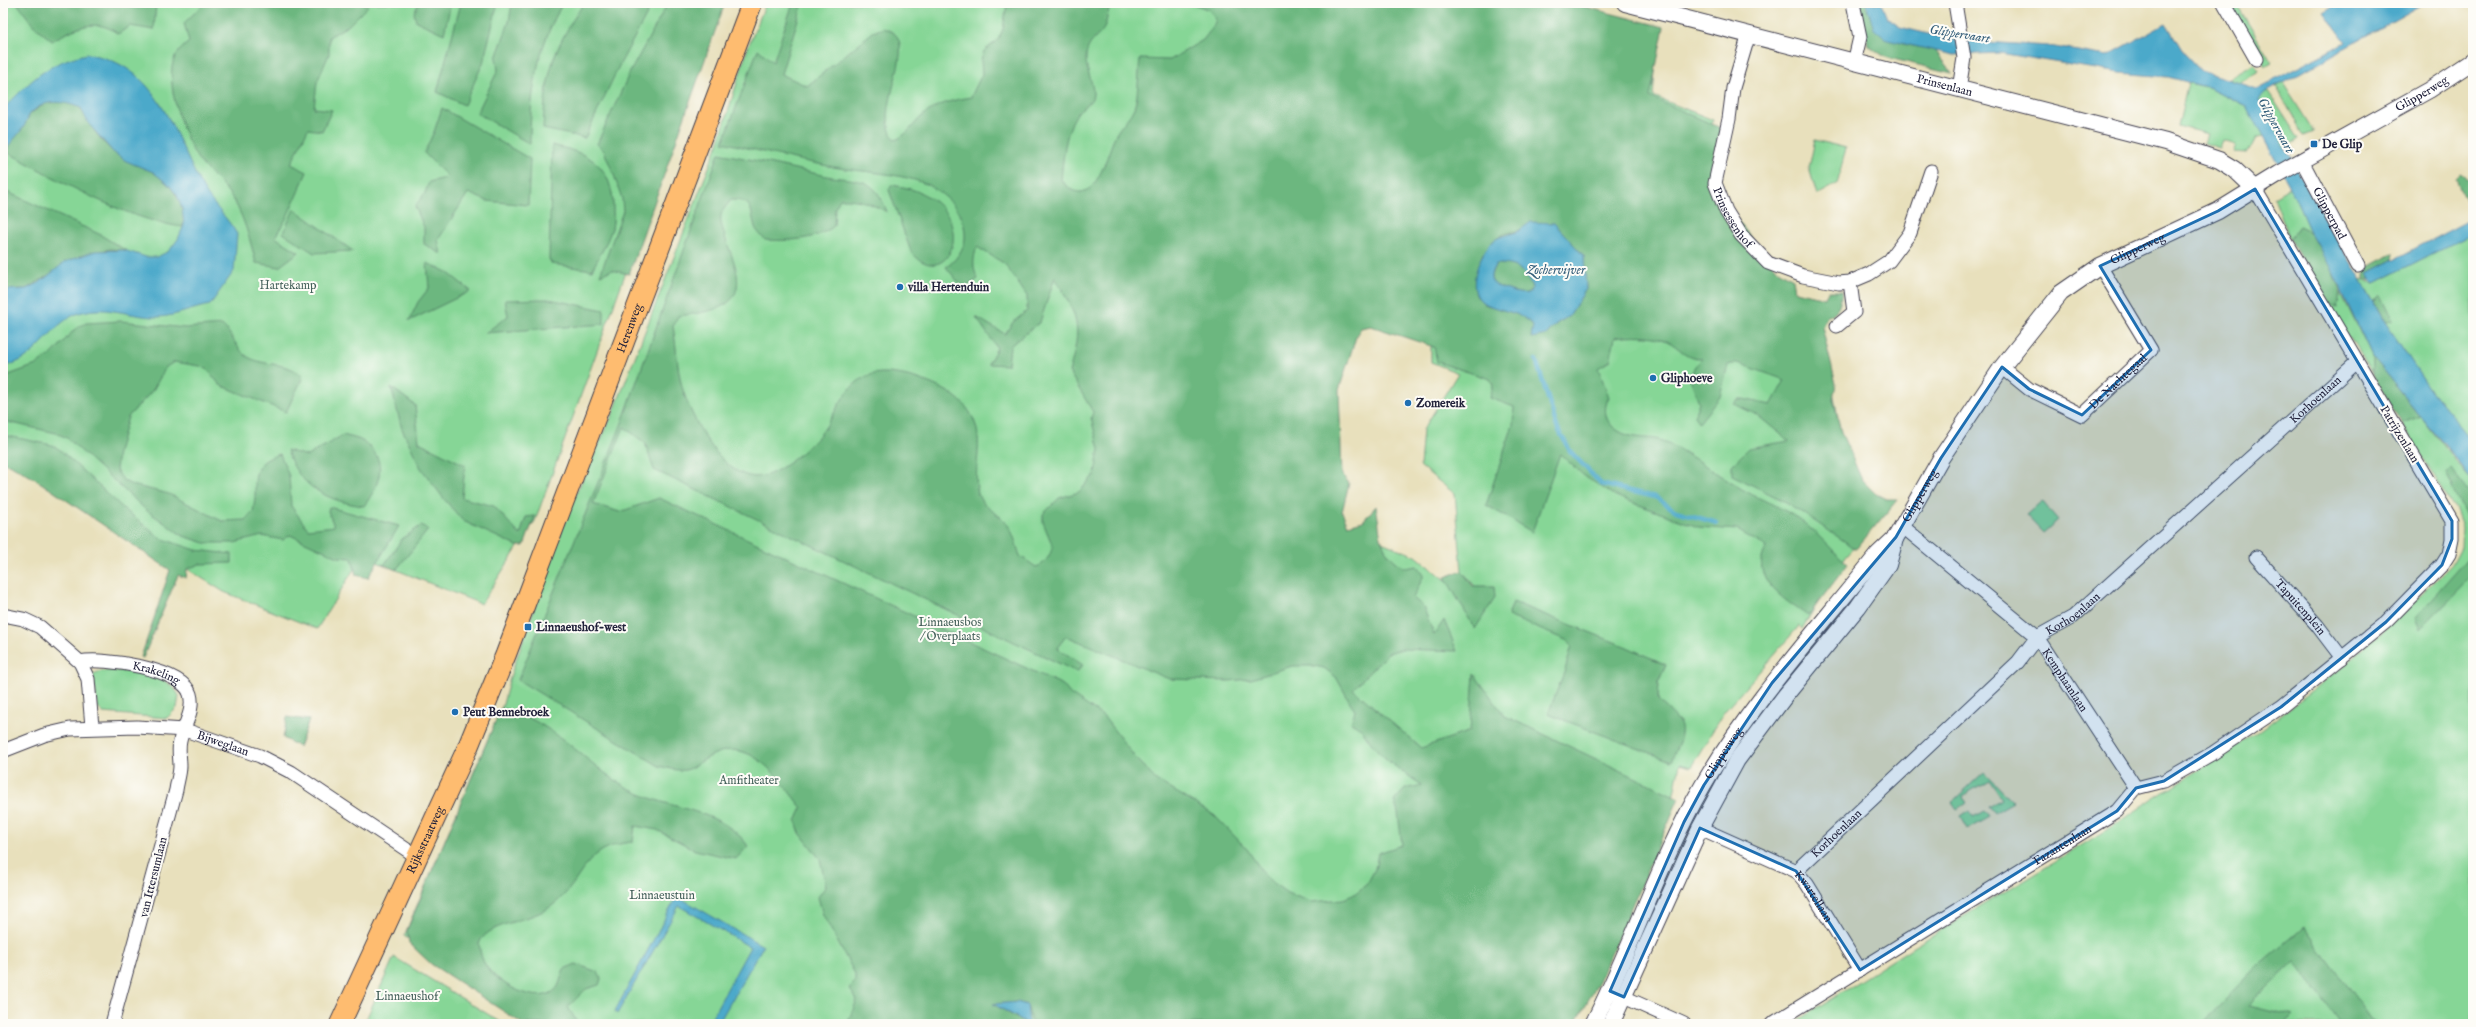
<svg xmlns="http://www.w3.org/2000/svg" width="2476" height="1027" viewBox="0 0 2476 1027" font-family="'IM FELL English',serif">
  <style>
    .green { fill: #86d696; stroke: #547c68; fill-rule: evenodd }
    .forest { fill: #6cb77f; stroke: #476c5d; fill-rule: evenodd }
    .water { fill: #4ca9ca; stroke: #376682; fill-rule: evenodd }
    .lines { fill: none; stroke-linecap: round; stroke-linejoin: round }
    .stream { stroke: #4ca9ca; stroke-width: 4.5 }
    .minor-casing { stroke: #403e4e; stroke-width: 15 }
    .tertiary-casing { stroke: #403e4e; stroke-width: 18 }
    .primary-casing { stroke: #403e4e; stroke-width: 22 }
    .minor { stroke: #fff; stroke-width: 13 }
    .tertiary { stroke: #fff; stroke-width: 16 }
    .primary { stroke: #febc70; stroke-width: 20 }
    .marked { fill: #1f6fb2; fill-opacity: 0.2; stroke: #1f6fb2; stroke-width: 3; stroke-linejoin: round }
    .poi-dot { fill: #1f6fb2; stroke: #fdfcf7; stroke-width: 1.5 }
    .labels { text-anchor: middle; stroke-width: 4; stroke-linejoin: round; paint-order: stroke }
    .street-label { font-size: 12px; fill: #22223b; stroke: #fdfcf7 }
    .poi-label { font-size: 12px; font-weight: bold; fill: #22223b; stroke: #fdfcf7; text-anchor: start }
    .park-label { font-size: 12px; fill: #45615b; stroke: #fdfcf7 }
    .water-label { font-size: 13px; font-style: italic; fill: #355f7b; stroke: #fdfcf7 }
  </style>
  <rect width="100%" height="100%" fill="#fdfcf7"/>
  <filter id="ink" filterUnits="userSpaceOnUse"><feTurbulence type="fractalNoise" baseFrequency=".025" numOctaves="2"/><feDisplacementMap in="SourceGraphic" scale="8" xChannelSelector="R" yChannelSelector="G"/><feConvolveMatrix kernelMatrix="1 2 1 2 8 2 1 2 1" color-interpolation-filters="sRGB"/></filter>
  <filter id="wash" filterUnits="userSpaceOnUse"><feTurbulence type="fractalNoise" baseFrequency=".012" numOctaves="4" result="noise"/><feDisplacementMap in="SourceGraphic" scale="16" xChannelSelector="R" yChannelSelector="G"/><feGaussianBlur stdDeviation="0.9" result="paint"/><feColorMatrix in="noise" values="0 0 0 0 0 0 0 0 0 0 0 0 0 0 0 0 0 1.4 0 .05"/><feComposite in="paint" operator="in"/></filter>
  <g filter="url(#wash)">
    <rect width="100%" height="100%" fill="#e8e0bc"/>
    <!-- green -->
    <g class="green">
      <path d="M3,3h721l-189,518 -54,83 -119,-48 -45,73 -93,-37 -221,-138z"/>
      <path d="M766,3h803l89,32 -5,61 60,24 -15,48 134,218 14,73 15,24 30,24 -45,49 -44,73 -3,-3 -75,86 -33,55 -11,-3 -12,58 -101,202h-1033l-71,-46 -59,-42 99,-232 7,-27 60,-170 44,-96 104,-267 30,-97zM1357,314l74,24v24l27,11 -35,57 -3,36 35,28 7,77 28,33 -44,-24 -30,-24 -59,-24 -30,-25v-121zM1654,659l12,6 -7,15 -1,20 23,23 -28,-22z"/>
      <path d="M2233,3h3l36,60 -7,4 -35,-61z"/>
      <path d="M2254,64l5,7 -20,12 -12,-4z"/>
      <path d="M2188,83l22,5 36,18 19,31 -9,1 -8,15 -15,-1 3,-8 -13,-4 -3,8 -16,-5 3,-9 -29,-8z"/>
      <path d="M2283,83l31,49 -10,4 -28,-50z"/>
      <path d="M2268,91l31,48 -14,9 -26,-47 3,-7z"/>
      <path d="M1815,140l31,8 -9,36 -20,11 -8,-27z"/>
      <path d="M2290,187l20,45 -11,-5 -9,12 -16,-42z"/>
      <path d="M2473,233v209l-41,-50 -47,-70 6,-2 -11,-25 -6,7 -13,-22 14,3z"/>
      <path d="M2341,293l31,64v17l-45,-73 11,6z"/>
      <path d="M2421,417l52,66v541h-680l120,-77 174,-105 171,-110 78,-59 80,-73 36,-36 9,-17 1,-20 -6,-16 -54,-87z"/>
      <path d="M2042,501l16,19 -15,13 -17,-18z"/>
      <path d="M101,671c25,-1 67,0 78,25l-2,12 -10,10 -64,-5 -5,-5 -5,-34z"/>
      <path d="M1984,772l29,30 -19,11 -5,-6 13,-8 -13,-19 -27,16 4,7 -9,6 -5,-7z"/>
      <path d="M1970,811l3,6 11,-6 5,6 -21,12 -7,-12z"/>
      <path d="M394,957l110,67h-140z"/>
    </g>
    <!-- forest -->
    <g class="forest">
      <path d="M17,3h139l-2,27 -24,-4 -12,8c-22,-18 -45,-5 -66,7l-19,-16z"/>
      <path d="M205,3h158l5,3 -19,19 -20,12v17l-12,28 -3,26 18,2 -10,21 -14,-2 -17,35 16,8 -21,47 -11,18 24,15 -20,15 -23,-4c-6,-23 -13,-52 -28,-71 -9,-12 -22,-21 -30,-33 -14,-20 -35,-79 -23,-102 3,-6 9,-11 14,-15l-5,-19z"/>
      <path d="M419,3h32l-7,31 -28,-13 -2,-8z"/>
      <path d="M461,3h37l-15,60 -19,42 -27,-13z"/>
      <path d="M512,3h51c-26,44 -33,91 -33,141l-53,-31 21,-43 -2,-12 13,-36z"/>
      <path d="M584,3h69l-34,63 -34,72 -42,-9c3,-56 9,-79 41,-126z"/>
      <path d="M668,3h57l-96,271 -17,-4 -12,5 23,-64 -1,-12 -8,-24 -10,-24 -7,-7 33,-72z"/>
      <path d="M793,3h10l-22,71 26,12 66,-54 10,-4c3,1 8,3 11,5 22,18 -22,80 1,107 11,-4 18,-15 26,-23 15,-13 31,-17 50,-20l11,-23 -1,-14 3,-9 14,-11 5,-11 4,-26h106c-6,7 -5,14 -8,23 -3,10 -20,15 -19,33 0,12 8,24 7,36 -1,9 -13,12 -17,20 -11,17 -13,45 -15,65 33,38 45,-25 55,-46 5,-9 14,-17 18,-26 5,-14 4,-35 6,-49l30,1 33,-20 10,-13 3,-8 -7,-9 -18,-7h379l94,24 -14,70 71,31 -12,48 1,11 68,83 15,9 2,12 30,7 3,-7h14c-2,13 -2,21 -15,25l-5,11 14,57 -3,14 8,34 21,48 14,14 10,5h12l-42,50 -70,-47 -54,-27v-10l17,-17 40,-7 -32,-26 -23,-11 4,-5h5l28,6 14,-25 -47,-17 -10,2 -8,32 -21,26 -5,-7 5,-14 -10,-26 13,-18c-17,1 -22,-11 -35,-17 -15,-7 -36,-6 -52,-4l-5,24 -12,7 11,29c-5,9 -5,20 2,28 18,18 38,9 57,18 25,13 48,31 72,45 16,10 35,16 51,26 22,13 38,34 57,50l-40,52c-22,-15 -61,-39 -41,-69l-30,-17 -39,-3 -83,-31 -32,-21 -23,-21 -28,78 -46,-27 27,-80 1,-18 -24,-9 3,-13 -3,-6 -53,-17 -3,-15 -63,-21 -10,2 -4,6 -18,56 3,85 7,8 -7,29 6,13 15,-4 13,-15c6,31 1,44 29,62l12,-2 7,9 -11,23 10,8 11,29 10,-15 13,31 -55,-2 -14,4 -35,36 68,59 49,-17 4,-57 31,42 174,82 -80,183 -24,43h-543l-5,-19 -10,-3 -23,2 32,20h-179l10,-24 -8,-12 6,-6v-8l-32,-59 -5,-18 8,-11 -6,-27 -20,-26 -4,-12 6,-13c-21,-25 -49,-73 -89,-53 -28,14 -19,20 -54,11l-141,-86 102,-252 99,-275c36,7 72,15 108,23 13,3 26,2 39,7 12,6 17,18 21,29 -15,-8 -29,-14 -47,-13l-5,9 -1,18c-18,15 -48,15 -69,14 -3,-4 -9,-9 -10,-13 -5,-17 -1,-27 -24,-27 -3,4 -7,8 -9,12 -3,7 0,15 2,21 2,9 6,17 9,26 17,48 -16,52 -55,57l-5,10c4,22 4,49 12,70 10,28 41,88 78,80 18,-4 40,-24 53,-37 19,-19 24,-49 49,-62 17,-9 47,-1 64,6 18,7 35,16 44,35 12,24 -1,52 5,76 4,13 17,17 26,26 9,10 12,24 16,36l16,11c10,-3 13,-11 17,-20l-10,-25v-8l16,-16 20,-6 16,-18 4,-25 -8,-31 2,-6 -24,-40c14,-48 9,-53 -14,-95l-15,45 -30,24 -2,19 -20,-1 9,-16 -21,-31 29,17 8,-12 14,-11v-15l-22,-32 -28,-17c-4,11 -5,21 1,32l-14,10 -18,-22c8,-4 19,-19 19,-29 1,-25 -16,-41 -37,-53 -24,-12 -68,-13 -95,-18 -37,-7 -74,-16 -110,-25l35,-93 15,13zM1554,223l30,33 2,33 -17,27 -13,8 -10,11 -20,-18 -42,-13 -7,-8 -2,-9 7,-32 10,-13 12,-8zM624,427l21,16 9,27 423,202 6,-7 -26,-17 9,-12 103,43 59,2 23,-2 41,-13h22l10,2 12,9 19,34 -4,11c14,7 15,16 25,27 13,14 29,25 46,36l-17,4 -11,12 4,12 4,32 -24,8 -3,16 -8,15 -14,11 -10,4 -31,3 -25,-9 -21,-16 -19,-28 -33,-34 -58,-35 -18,-19 -34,-44 -34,-23 -7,-9 -404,-187 -39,14 -27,-8z"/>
      <path d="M1860,3h6c10,43 32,39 69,47l17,23 -67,-16 -17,-12z"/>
      <path d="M47,102h18l16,6c8,16 19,33 33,44 7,7 15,9 24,12 25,11 50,34 45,63 -58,-7 -126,-48 -178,-76l6,-11 11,-12 8,-14z"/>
      <path d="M442,108l88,51 -2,46 -41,-4 -19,-8 -30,47 3,14 -17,-10v-17l-9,-21 10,-13 4,-11 19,-5 -24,-24 10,-21z"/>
      <path d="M552,145c35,8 57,17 61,56 0,9 1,19 -1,28 -5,14 -13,28 -20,41l-40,-6 -3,-5z"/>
      <path d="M2460,175l13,8v14l-7,5 -10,-23z"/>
      <path d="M891,185c98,12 61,114 20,67l-22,-62z"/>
      <path d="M3,190l96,44 28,17 -17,-2 -30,7 -54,33 -23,1z"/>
      <path d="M294,209l59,42 -39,2 -31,-20z"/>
      <path d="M2299,227l11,5 21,36 10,25 -3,14 -11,-6 -37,-62z"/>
      <path d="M2394,253l-1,7 -25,13 3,7h-6v-11z"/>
      <path d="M427,263l20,9 24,19 -62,30 9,-19 11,-14z"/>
      <path d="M1496,264c18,-1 31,6 36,24l-3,4c-6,3 -11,1 -18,-1 -17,-5 -26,-8 -15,-27z"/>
      <path d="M2380,295l12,25 -7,2 -11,-20z"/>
      <path d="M549,299l55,11v14l-119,9 23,-17 -3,-16z"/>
      <path d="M121,321l64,7 37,-3c10,8 15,26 26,32 17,10 41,4 55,20l-17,35 -66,-27 -13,-16 -7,-3 -26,-4 -8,5 -13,23 -25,27 -10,35 -2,18 8,11 8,4 37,9 53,27 23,-1 8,-9c7,-28 -9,-46 27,-57l9,22 2,30 17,23 26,-3 -6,-15 1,-4 70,19 -31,52 -12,-3 -4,-17 -14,-1 -48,-22 -7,5 -21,-4 -28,7h-29l-22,-7 -37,-26 -79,-72 -11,-5 -53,-12v-44l33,-12 16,-11 23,-25 11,-6z"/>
      <path d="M2372,357l49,60 -19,7 -30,-50z"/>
      <path d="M391,387l24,18 4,37 46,23 -3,33 32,8 26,29 6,-18 9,-1 -11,30h-7l-54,-25 -19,-22 -23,-31 -19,-39z"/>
      <path d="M3,435l49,10 7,4 65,60 36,29 36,12 36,4v9l-32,1 -13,5 -1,9 -8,-3 -35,83 -2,-1 29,-87 -135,-91 -24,-14 -8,-2z"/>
      <path d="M343,435c6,2 15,3 21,7 26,19 15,44 0,64 -35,-4 -67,-20 -77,-56l20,6z"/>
      <path d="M2450,468l23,29v34l-28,-58z"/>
      <path d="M422,525l6,5 -32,40 -12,-5 18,-26z"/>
      <path d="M2471,555l2,20 -53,54 -5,-11z"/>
      <path d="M1462,571l11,15h21l1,12 -20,31 -30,-52z"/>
      <path d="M1513,602l114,45 39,18 -7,15 -1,20c28,27 29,25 13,61l-123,-47 17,-44 7,-25 -4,-4 -60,-25z"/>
      <path d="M501,708c56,12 89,64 139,86 37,16 84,17 108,52l-12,13 -41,-9 -38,-20 -22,-4 -2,16c-52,4 -47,38 -80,63 -21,17 -63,16 -74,38 1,7 2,15 6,21 9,18 54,44 71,25 4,-4 5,-14 8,-20l12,-5 22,8 3,7 -2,6 -13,4 -18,18 10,17h-55l-92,-60 -22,-21 -2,-13z"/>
      <path d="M287,717l22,3 -10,27 -16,-9z"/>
      <path d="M2304,927l71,97h-35l-45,-63 -46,44 45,11 -10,8h-82l54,-56z"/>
    </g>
    <!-- water -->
    <g class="water">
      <path d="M1866,3h15l6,15 13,9 53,13 96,6 58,10 59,-33 18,30 17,18 56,18 89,-47 -22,-30 15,-9h86l-142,80c-10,3 -20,8 -24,18l126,221 47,70 41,50v41l-16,-23 -85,-103 -41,-89 -21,-36 -20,-45 -44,-81 -36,-18 -42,-11 -49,-4 -119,-20 -46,2 -67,-15 -13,-11z"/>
      <path d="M87,54c72,10 85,79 116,134 9,16 24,29 34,46l-3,37 -24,34c-17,3 -34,11 -51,12 -28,1 -55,-15 -85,-2 -28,14 -36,46 -71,51v-76l23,-1 13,-6 26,-21 30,-11 29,-1 22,7h11l12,-6 9,-12 6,-14 -2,-16 -5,-14 -9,-11 -15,-12 -27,-11 -13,-9 -25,-29 -7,-15c-18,-7 -36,-10 -51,6 -3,4 -4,10 -7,14 -7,10 -15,16 -20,28v-47c28,-28 44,-47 84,-55z"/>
      <path d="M2473,218v15l-98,50 -4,-3 -3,-7z"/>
      <path d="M1531,222l23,1 30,33 2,33 -17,27 -13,8 -10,11 -15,3 2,-13c-13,-14 -31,-13 -47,-21 -23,-10 -7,-49 5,-61 8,-8 16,-7 25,-11 5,-2 10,-7 15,-10zM1496,264c18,-1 31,6 36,24l-2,4c-7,3 -12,1 -19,-1 -16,-5 -27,-9 -15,-27z"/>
      <path d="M677,896l86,50 -45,78h-10l42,-77 -71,-41 -62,108 -2,-3z"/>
      <path d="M1017,1002l10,3 2,19 -36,-20z"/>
    </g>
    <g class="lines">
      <!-- stream -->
      <path class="stream" d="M1536,360l21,67 13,24 31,33 54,13 21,14 41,12"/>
    </g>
  </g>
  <g filter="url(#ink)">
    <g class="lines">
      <defs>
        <g id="minor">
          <path d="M1853,3l7,34 -6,26"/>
          <path d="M1955,3l9,55 -5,31"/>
          <path d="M2224,3l32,56"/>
          <path id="s1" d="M1749,34l-16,54 -4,31 -14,64 11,28 15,24 27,28 35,13 36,7 11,-1 19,-8 20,-13 21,-28 21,-62"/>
          <path id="s2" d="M2302,161l56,105"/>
          <path d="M1837,326l17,-14 -4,-30"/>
          <path id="s3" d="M2002,367l27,22 53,26 69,-65 -51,-84"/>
          <path id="s4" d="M1902,526l135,111 99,151"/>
          <path id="s5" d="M2256,557l61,68 25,33"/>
          <path d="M3,615l20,4 17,8 40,35 8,17 4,48"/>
          <path id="s6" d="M80,662c23,-5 103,7 110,32 5,17 -7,32 -10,47 -2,8 0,17 0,25 0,8 -3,16 -4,24l-64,234"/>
          <path id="s7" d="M3,751l41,-16 26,-6 67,-2 48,3 75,26 31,16 125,84"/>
          <path id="s8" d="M1700,828l96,43 11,13 53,86"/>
          <path id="s9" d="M1796,871l222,-209 19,-25 36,-20 284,-255"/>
          <path d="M1615,993l69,31"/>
          <path id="s10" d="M1772,1024l345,-213 19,-23 28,-7 49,-28 68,-46 105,-85 56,-57 7,-11 3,-15v-18l-197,-332"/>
        </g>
        <g id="tertiary">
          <path id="s11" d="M1625,3l541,139 53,18 15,9 21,20"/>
          <path id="s12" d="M1593,1024c40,-78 66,-163 110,-239 49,-84 115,-155 175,-231l18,-17 45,-79 61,-91 59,-74 39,-27 118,-55 60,-37 151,-84 44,-29"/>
          <path d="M1611,1024l89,-196 37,-68 48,-64 73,-89 30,-42 7,-26"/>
        </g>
        <g id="primary">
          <path id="s13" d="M340,1024l128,-277 38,-93 246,-651"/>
        </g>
      </defs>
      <!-- minor casing -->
      <use href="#minor" class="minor-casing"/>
      <!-- tertiary casing -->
      <use href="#tertiary" class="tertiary-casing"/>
      <!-- primary casing -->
      <use href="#primary" class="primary-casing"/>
      <!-- minor -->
      <use href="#minor" class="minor"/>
      <!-- tertiary -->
      <use href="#tertiary" class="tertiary"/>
      <!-- primary -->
      <use href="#primary" class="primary"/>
    </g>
  </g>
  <!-- marked area -->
  <path class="marked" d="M2255,189l197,332v18l-10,26 -56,57 -105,85 -117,74 -28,7 -19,23 -257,159 -64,-99 -96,-43 -76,169 -14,-6 74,-169 20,-37 68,-102 124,-146 45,-79 61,-91 27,22 53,26 69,-65 -51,-84 118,-55z"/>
  <!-- markers -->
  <g class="poi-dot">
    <rect x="2310" y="140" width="8" height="8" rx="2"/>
    <circle cx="900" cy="287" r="4"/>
    <circle cx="1653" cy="378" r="4"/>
    <circle cx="1408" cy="403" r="4"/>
    <rect x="524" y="623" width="8" height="8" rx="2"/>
    <circle cx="455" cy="712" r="4"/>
  </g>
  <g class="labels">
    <!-- street labels -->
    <g class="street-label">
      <text dy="4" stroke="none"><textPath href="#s11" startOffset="330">Prinsenlaan</textPath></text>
      <text dy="4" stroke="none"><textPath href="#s12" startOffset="1286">Glipperweg</textPath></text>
      <text dy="4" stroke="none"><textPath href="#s2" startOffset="59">Glipperpad</textPath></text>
      <text dy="4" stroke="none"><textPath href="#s1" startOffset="192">Prinsessenhof</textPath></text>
      <text dy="4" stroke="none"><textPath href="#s12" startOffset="962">Glipperweg</textPath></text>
      <text dy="4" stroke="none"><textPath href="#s13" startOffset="754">Herenweg</textPath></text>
      <text dy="4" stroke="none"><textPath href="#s3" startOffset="143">De Nachtegaal</textPath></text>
      <text dy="4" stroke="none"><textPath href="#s9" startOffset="703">Korhoenlaan</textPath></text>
      <text transform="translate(2400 434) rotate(59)" y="4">Patrijzenlaan</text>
      <text dy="4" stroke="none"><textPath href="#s12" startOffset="626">Glipperweg</textPath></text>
      <text dy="4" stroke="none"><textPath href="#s5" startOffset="67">Tapuitenplein</textPath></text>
      <text dy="4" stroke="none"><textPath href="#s9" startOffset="379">Korhoenlaan</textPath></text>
      <text dy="4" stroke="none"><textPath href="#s6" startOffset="78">Krakeling</textPath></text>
      <text dy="4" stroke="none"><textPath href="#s4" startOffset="226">Kemphaanlaan</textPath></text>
      <text dy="4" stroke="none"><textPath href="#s7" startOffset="226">Bijweglaan</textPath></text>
      <text dy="4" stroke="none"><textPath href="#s12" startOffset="301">Glipperweg</textPath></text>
      <text dy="4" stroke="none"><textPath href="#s9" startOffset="55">Korhoenlaan</textPath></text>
      <text dy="4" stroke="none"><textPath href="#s13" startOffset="203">Rijksstraatweg</textPath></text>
      <text dy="4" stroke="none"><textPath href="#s10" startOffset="341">Fazantenlaan</textPath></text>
      <text transform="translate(153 877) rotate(-76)" y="4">van Ittersumlaan</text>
      <text dy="4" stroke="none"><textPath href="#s8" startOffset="136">Kwartellaan</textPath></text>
    </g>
    <!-- poi labels -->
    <g class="poi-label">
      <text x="2322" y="148">De Glip</text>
      <text x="908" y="291">villa Hertenduin</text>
      <text x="1661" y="382">Gliphoeve</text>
      <text x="1416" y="407">Zomereik</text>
      <text x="536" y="631">Linnaeushof-west</text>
      <text x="463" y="716">Peut Bennebroek</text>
    </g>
    <!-- park labels -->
    <g class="park-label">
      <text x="288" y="289">Hartekamp</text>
      <text x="950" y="626">Linnaeusbos<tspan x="950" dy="14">/ Overplaats</tspan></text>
      <text x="749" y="784">Amfitheater</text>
      <text x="662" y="899">Linnaeustuin</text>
      <text x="407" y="1000">Linnaeushof</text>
    </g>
    <!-- water labels -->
    <g class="water-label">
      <text transform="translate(1960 33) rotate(9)" y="5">Glippervaart</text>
      <text transform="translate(2277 125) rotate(61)" y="5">Glippervaart</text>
      <text x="1556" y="274">Zochervijver</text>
    </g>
  </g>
  <!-- margin -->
  <rect width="2476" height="1027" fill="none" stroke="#fdfcf7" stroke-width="16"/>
</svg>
